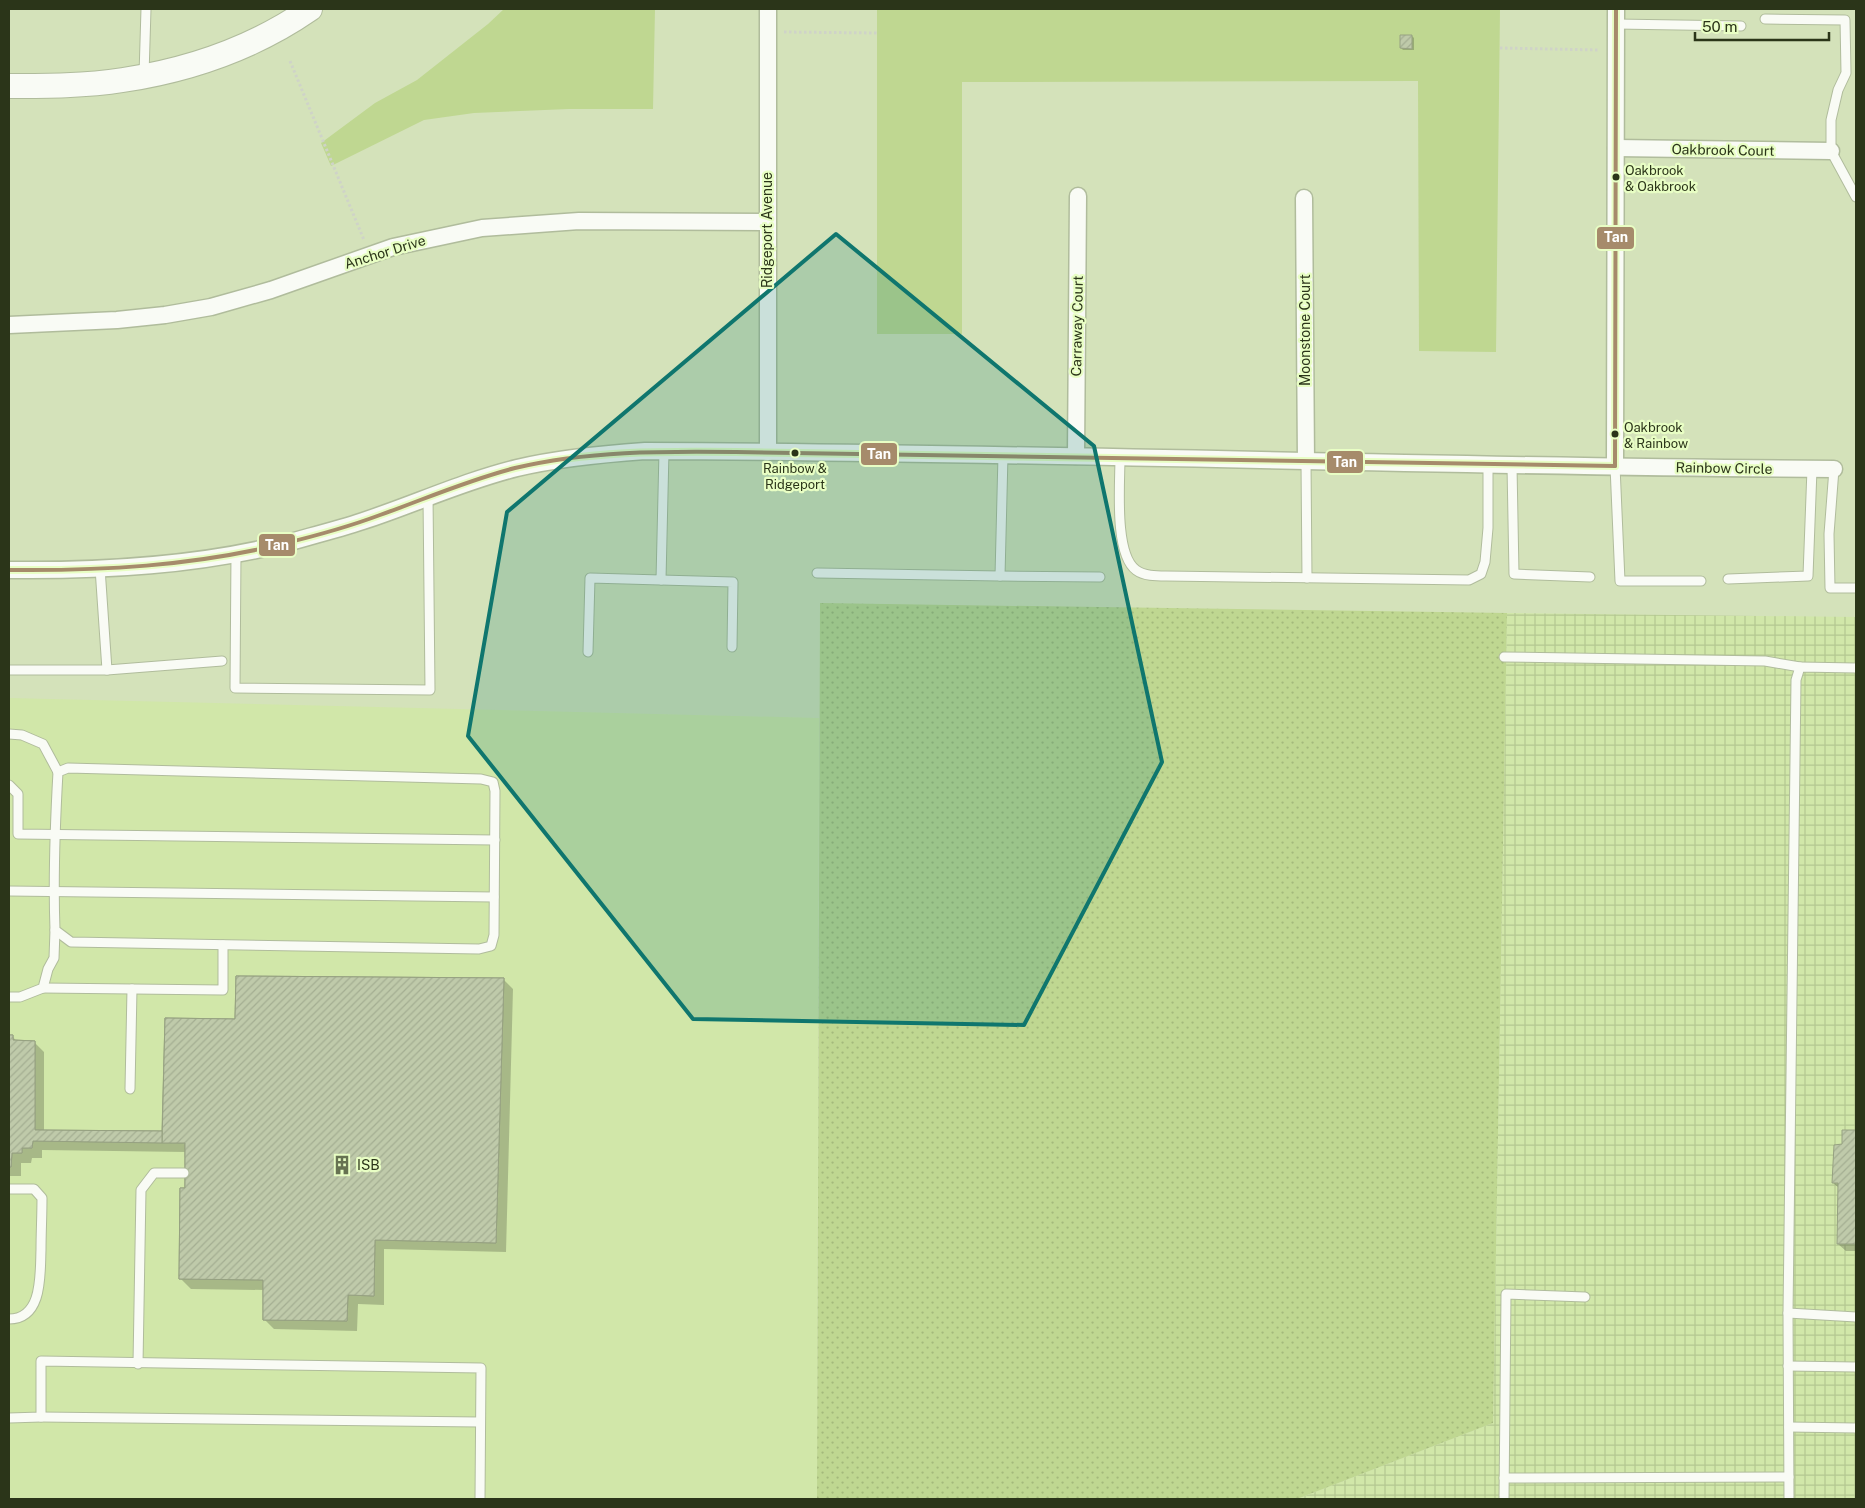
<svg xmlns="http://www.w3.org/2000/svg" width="1865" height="1508" viewBox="0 0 1865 1508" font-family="'Public Sans',sans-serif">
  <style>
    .built { fill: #d1e7a9 }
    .industrial { fill: url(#industrial-grid) }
    .grass { fill: url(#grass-dots) }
    .park { fill: #bfd791 }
    .shadow { fill: #0003 }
    .building { fill: url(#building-hatch); stroke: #96a181 }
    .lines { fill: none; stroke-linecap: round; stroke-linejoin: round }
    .service-casing { stroke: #b0bc9c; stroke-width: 11 }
    .minor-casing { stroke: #b0bc9c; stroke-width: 19 }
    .secondary-casing { stroke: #b0bc9c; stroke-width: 26 }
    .path { stroke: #cfd3c8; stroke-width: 3; stroke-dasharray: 2.5 2.5; stroke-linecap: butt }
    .service { stroke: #f9fbf5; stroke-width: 9 }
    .minor { stroke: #f9fbf5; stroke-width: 16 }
    .secondary { stroke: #f9fbf5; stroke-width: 24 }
    .bus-1-casing { stroke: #e8fec4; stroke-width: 8 }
    .bus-1 { stroke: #a68b6b; stroke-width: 4 }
    .marked { fill: #0f766e; fill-opacity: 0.2; stroke: #0f766e; stroke-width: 4; stroke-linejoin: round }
    .bus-dot { fill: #2b3519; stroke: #e8fec4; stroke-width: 2 }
    .labels { text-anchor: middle; stroke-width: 4.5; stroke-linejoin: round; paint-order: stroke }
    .bus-label { font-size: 13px; fill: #2b3519; stroke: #e8fec4; text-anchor: start }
    .street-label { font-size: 14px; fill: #2b3519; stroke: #e8fec4 }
    .poi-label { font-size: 14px; fill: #2b3519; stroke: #e8fec4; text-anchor: start }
    .line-badge { stroke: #e8fec4; stroke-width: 2 }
    .badge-label { font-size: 14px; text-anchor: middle; font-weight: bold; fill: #fff }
  </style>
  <defs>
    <pattern id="industrial-grid" width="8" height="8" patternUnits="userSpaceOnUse" patternTransform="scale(1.25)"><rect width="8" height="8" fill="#d1e7a9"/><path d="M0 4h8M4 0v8" fill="none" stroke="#b4c791"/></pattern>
    <pattern id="grass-dots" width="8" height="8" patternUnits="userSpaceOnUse" patternTransform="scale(1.25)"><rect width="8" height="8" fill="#bfd791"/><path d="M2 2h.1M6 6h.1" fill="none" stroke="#a4b97c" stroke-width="1.8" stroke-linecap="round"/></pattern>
    <pattern id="building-hatch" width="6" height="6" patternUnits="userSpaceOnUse" patternTransform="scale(1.25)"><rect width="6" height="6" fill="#bfcaaa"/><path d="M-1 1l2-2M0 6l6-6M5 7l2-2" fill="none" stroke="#a4ae92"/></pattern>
  </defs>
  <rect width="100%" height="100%" fill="#d4e2ba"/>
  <!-- built -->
  <path class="built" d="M9,698l810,20 -2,781h-808z"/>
  <!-- industrial -->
  <path class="industrial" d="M1507,613l349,4v882h-559l196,-76z"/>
  <!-- grass -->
  <path class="grass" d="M820,603l687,10 -14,810 -196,76h-480z"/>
  <!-- park -->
  <g class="park">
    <path d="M504,9h151l-2,100h-84l-95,4 -50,7 -93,46 -10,-23 54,-40 42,-23 71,-56z"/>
    <path d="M877,9h623l-4,343 -77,-1 -1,-270 -456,1v252h-85z"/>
  </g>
  <!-- shadow -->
  <g class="shadow">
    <path d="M1412,36l2,2v12h-11l-2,-2z"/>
    <path d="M503,979l10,10 -7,263 -122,-3v56l-26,-1 -1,27 -83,-2 -10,-10 1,-29 -74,-1 -10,-10 5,-127 -144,-2v8h-10l-1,5h-10v13h-12v-139h4l4,5h17l10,10v79l120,2 72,-113z"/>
    <path d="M1843,1131h13v120h-10l-8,-7 1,-56 -6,-5 10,-37z"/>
  </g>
  <!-- building -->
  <g class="building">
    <path d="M1400,35h12v14l-12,-1z"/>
    <path d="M236,976l268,2 -8,265 -121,-3 -1,56 -26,-1 -1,26 -84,-1v-40l-84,-1 1,-91h5v-45l-152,-2 -1,7h-10v5h-10l-1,14h-2v-132h4v5l22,1v89l127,1 3,-113 70,1z"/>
    <path d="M236,976l268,2 -8,265 -121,-3 -1,56 -26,-1 -1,26 -84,-1v-40l-84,-1 1,-91h5v-45h-23l3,-125 70,1z"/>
    <path d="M9,1035h4v5l22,1v89l127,1v12l-129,-2 -1,7h-10v5h-10l-1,14h-2z"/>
    <path d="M1842,1130h14v114h-19l1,-61h-6l2,-38 8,-1z"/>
  </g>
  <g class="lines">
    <defs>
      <g id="service">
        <path d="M1765,19l80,1 1,53 -8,17 -7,30v31l25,46"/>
        <path d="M1616,24l125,2"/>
        <path d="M144,75l2,-66"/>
        <path d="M1120,457c0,27 -6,97 16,113 8,6 20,6 30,6l303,4 12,-6 4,-12 3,-34v-63"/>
        <path d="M1306,462l1,116"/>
        <path d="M1512,466l2,108 76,3"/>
        <path d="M1615,466l5,115h81"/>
        <path d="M1834,469l-5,65 1,54h26"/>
        <path d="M236,553l-1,135 195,2 -2,-194"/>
        <path d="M817,573l183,3 3,-121"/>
        <path d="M1000,576l100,1"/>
        <path d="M1728,579l80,-3 4,-107"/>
        <path d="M661,580l72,2 -1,65"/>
        <path d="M588,652l2,-74 71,2 3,-129"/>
        <path d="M1504,657l261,4 35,6"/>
        <path d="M9,670h98l-7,-102"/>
        <path d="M107,670l115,-9"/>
        <path d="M9,734l13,1 21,9 15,28"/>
        <path d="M68,768l413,11 12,3 2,9 -1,144 -3,11 -12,3 -408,-7 -16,-12c-2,-53 0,-105 3,-158z"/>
        <path d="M9,785l9,9v40l477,6"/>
        <path d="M9,891l485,6"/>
        <path d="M43,988l180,2v-45"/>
        <path d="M9,997h11l23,-9 5,-19 6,-11 1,-28"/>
        <path d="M130,1089l2,-100"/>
        <path d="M9,1189h25l8,9c0,18 -1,35 -1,52 -1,24 2,69 -32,69"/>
        <path d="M1788,1313l68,4"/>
        <path d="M138,1364l3,-174 13,-17h30"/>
        <path d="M1788,1366l68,1"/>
        <path d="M41,1417l439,5"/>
        <path d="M9,1418l32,-1v-56l440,7 -1,131"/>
        <path d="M1789,1427l67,1"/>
        <path d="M1504,1478l285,-1"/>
        <path d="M1504,1499l2,-205 79,3"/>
        <path d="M1789,1499l-1,-186 8,-633 4,-13 56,1"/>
      </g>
      <g id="minor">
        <path d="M1616,148l215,3"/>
        <path d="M1304,198l2,264"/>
        <path d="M9,325l108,-5 48,-5 46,-8 60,-17 122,-43 89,-19 97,-7 188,1"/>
        <path d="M768,452v-443"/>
        <path d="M1076,456l2,-260"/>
        <path d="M1615,466l1,-457"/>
        <path d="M9,570c93,1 191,-4 281,-28 25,-7 49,-13 73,-21 52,-17 101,-40 154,-53 42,-10 85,-14 128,-17 396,1 792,16 1189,18"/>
      </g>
      <path id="secondary" d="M9,86c38,0 76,0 114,-6 66,-10 132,-33 187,-71"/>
    </defs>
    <!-- service casing -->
    <use href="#service" class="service-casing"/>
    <!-- minor casing -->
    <use href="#minor" class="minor-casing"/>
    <!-- secondary casing -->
    <use href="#secondary" class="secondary-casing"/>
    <!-- path -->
    <g class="path">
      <path d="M784,32l93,1"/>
      <path d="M1500,48l100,2"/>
      <path d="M290,61l74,179"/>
    </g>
    <!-- service -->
    <use href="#service" class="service"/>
    <!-- minor -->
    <use href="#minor" class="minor"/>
    <!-- secondary -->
    <use href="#secondary" class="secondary"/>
    <defs>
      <g id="bus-1">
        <path d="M1615,466l1,-457"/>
        <path d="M9,570c92,1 183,-4 273,-26 33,-8 66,-17 98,-29 45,-16 88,-35 135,-47 72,-17 147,-17 221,-16l879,14"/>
      </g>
    </defs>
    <!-- bus-1 casing -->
    <use href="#bus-1" class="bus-1-casing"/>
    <!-- bus-1 -->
    <use href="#bus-1" class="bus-1"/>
  </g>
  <!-- marked area -->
  <path class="marked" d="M836,234l258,212 68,316 -138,263 -331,-6 -225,-283 39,-224z"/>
  <!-- icons -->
  <defs>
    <symbol id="building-bare" viewBox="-9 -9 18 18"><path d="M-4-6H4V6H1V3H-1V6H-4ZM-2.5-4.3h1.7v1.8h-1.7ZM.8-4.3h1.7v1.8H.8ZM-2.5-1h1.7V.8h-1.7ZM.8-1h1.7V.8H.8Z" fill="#667251" stroke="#e8fec4" stroke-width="2.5" paint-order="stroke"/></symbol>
  </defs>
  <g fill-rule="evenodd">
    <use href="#building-bare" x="328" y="1151" width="28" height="28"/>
  </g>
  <!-- markers -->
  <g class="bus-dot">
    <circle cx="1616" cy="177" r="4.5"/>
    <circle cx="1615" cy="434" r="4.5"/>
    <circle cx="795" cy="453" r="4.5"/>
  </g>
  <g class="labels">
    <!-- bus labels -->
    <g class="bus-label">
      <text x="1625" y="175">Oakbrook<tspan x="1625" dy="16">&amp; Oakbrook</tspan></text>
      <text x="1624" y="432">Oakbrook<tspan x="1624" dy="16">&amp; Rainbow</tspan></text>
      <text x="795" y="473" text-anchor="middle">Rainbow &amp;<tspan x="795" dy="16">Ridgeport</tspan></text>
    </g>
    <!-- street labels -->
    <g class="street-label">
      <text transform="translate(1723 150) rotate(1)" y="5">Oakbrook Court</text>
      <text transform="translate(767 230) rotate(-90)" y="5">Ridgeport Avenue</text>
      <text transform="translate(385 252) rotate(-17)" y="5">Anchor Drive</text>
      <text transform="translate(1077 326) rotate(-89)" y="5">Carraway Court</text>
      <text transform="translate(1305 330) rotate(-90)" y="5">Moonstone Court</text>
      <text transform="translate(1724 468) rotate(1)" y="5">Rainbow Circle</text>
    </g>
    <!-- poi labels -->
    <g class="poi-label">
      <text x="357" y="1170">ISB</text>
    </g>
  </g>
  <g class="line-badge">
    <rect x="1596" y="226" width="39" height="24" rx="5" fill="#a68b6b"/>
    <rect x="860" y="442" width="38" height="24" rx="5" fill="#a68b6b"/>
    <rect x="1326" y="450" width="38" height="24" rx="5" fill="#a68b6b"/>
    <rect x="258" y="533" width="38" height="24" rx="5" fill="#a68b6b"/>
  </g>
  <g class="badge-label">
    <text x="1616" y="242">Tan</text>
    <text x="879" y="459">Tan</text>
    <text x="1345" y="467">Tan</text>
    <text x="277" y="550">Tan</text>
  </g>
  <!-- border -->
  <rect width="1865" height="1508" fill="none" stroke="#2b3519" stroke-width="20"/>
  <!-- scale -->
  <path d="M1695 32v8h134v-8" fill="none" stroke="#2b3519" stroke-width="2.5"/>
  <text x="1702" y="32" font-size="15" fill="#2b3519" stroke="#e8fec4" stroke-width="4" paint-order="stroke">50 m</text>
</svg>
